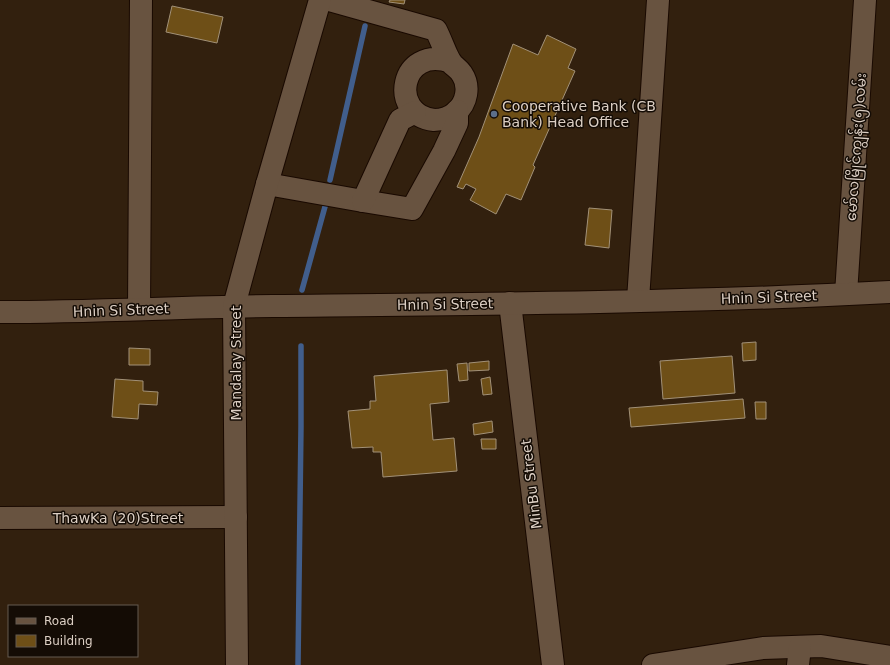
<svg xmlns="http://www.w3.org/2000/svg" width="890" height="665" viewBox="0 0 890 665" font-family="'DejaVu Sans','Noto Sans Myanmar',sans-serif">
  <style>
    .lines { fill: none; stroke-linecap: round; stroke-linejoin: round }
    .stream { stroke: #415e8c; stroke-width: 5.5 }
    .building { fill: #6e4f17; stroke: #a29178 }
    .minor-casing { stroke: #190900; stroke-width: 24 }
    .minor { stroke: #685340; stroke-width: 22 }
    .service-dot { fill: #5c6f8a; stroke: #140c05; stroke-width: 1.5 }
    .labels { text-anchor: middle; stroke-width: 3; stroke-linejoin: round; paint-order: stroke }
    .poi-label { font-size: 14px; fill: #dccfc4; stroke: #140c05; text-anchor: start }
    .street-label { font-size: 14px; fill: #dccfc4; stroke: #140c05 }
  </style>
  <rect width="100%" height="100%" fill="#32200e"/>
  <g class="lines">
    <!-- stream -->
    <g class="stream">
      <path d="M330,180l35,-154"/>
      <path d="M302,290l24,-87"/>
      <path d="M298,665l3,-239v-80"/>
    </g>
  </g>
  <!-- building -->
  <g class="building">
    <path d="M390,0h15l-1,4 -15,-2z"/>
    <path d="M172,6l51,11 -6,26 -51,-11z"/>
    <path d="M547,35l29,14 -8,19 7,3 -42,94 2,2 -14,33 -15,-6 -10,20 -26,-14 6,-11 -10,-5 -3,5 -6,-2 22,-50 34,-93 25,11z"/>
    <path d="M589,208l23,2 -3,38 -24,-3z"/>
    <path d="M756,342v18l-13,1 -1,-18z"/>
    <path d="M129,348l21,1v16h-21z"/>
    <path d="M732,356l3,37 -72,6 -3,-38z"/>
    <path d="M489,361v9l-20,1v-8z"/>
    <path d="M467,363l1,17 -9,1 -2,-17z"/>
    <path d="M447,370l2,32 -19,2 3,36 21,-2 3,33 -74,6 -2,-25h-8v-5l-21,1 -4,-37 22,-2v-8h6l-2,-25z"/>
    <path d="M490,377l2,17 -9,1 -2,-16z"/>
    <path d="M115,379l28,2v10l15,1 -1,13 -18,-1 -1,15 -26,-2z"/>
    <path d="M743,399l2,19 -114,9 -2,-19z"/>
    <path d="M755,402h11v17h-10z"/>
    <path d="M492,421l1,11 -19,3 -1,-11z"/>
    <path d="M481,439h15v10h-14z"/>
  </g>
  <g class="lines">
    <defs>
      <g id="minor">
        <path d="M329,0l107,30c4,8 7,16 11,25 1,2 3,6 4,8 4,4 8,6 11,11 8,12 5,29 -6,38 -6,6 -14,8 -22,8 -46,-5 -34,-76 17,-58"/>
        <path d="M267,184l96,17 49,8 32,-58 13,-28v-12"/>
        <path d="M363,201l37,-81 15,-8"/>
        <path d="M846,294l19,-294"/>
        <path d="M638,300l20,-300"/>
        <path d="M510,303l43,362"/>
        <path d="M139,309l2,-309"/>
        <path d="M0,312c91,0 182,-5 273,-6 206,-2 412,-3 617,-14"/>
        <path d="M0,518l236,-1"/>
        <path d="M237,665l-3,-359 33,-122 53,-184"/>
        <path d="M653,665l110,-17 58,-2 69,11"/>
        <path d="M798,665l2,-18"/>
      </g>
    </defs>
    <!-- minor casing -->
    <use href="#minor" class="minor-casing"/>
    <!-- minor -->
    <use href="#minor" class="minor"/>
  </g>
  <!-- markers -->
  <circle class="service-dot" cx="494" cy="114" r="4"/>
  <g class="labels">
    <!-- poi labels -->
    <g class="poi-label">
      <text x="502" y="111">Cooperative Bank (CB<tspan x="502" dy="16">Bank) Head Office</tspan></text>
    </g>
    <!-- street labels -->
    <g class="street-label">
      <text transform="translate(856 147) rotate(-86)" y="5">မော်လမြိုင်ကျွန်း(၅)လမ်း</text>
      <text transform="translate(769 297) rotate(-2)" y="5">Hnin Si Street</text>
      <text transform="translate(445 304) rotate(-1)" y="5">Hnin Si Street</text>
      <text transform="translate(121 310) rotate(-2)" y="5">Hnin Si Street</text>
      <text transform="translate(236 363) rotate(-90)" y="5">Mandalay Street</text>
      <text transform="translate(531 484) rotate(-97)" y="5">MinBu Street</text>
      <text x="118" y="523">ThawKa (20)Street</text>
    </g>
  </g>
  <!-- legend -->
  <rect x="8" y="605" width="130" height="52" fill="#140c05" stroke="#645a51"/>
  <rect x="16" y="618" width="20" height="6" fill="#685340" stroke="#645a51"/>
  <text x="44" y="625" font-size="12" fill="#dccfc4">Road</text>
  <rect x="16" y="635" width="20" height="12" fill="#6e4f17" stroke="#645a51"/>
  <text x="44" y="645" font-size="12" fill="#dccfc4">Building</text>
</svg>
